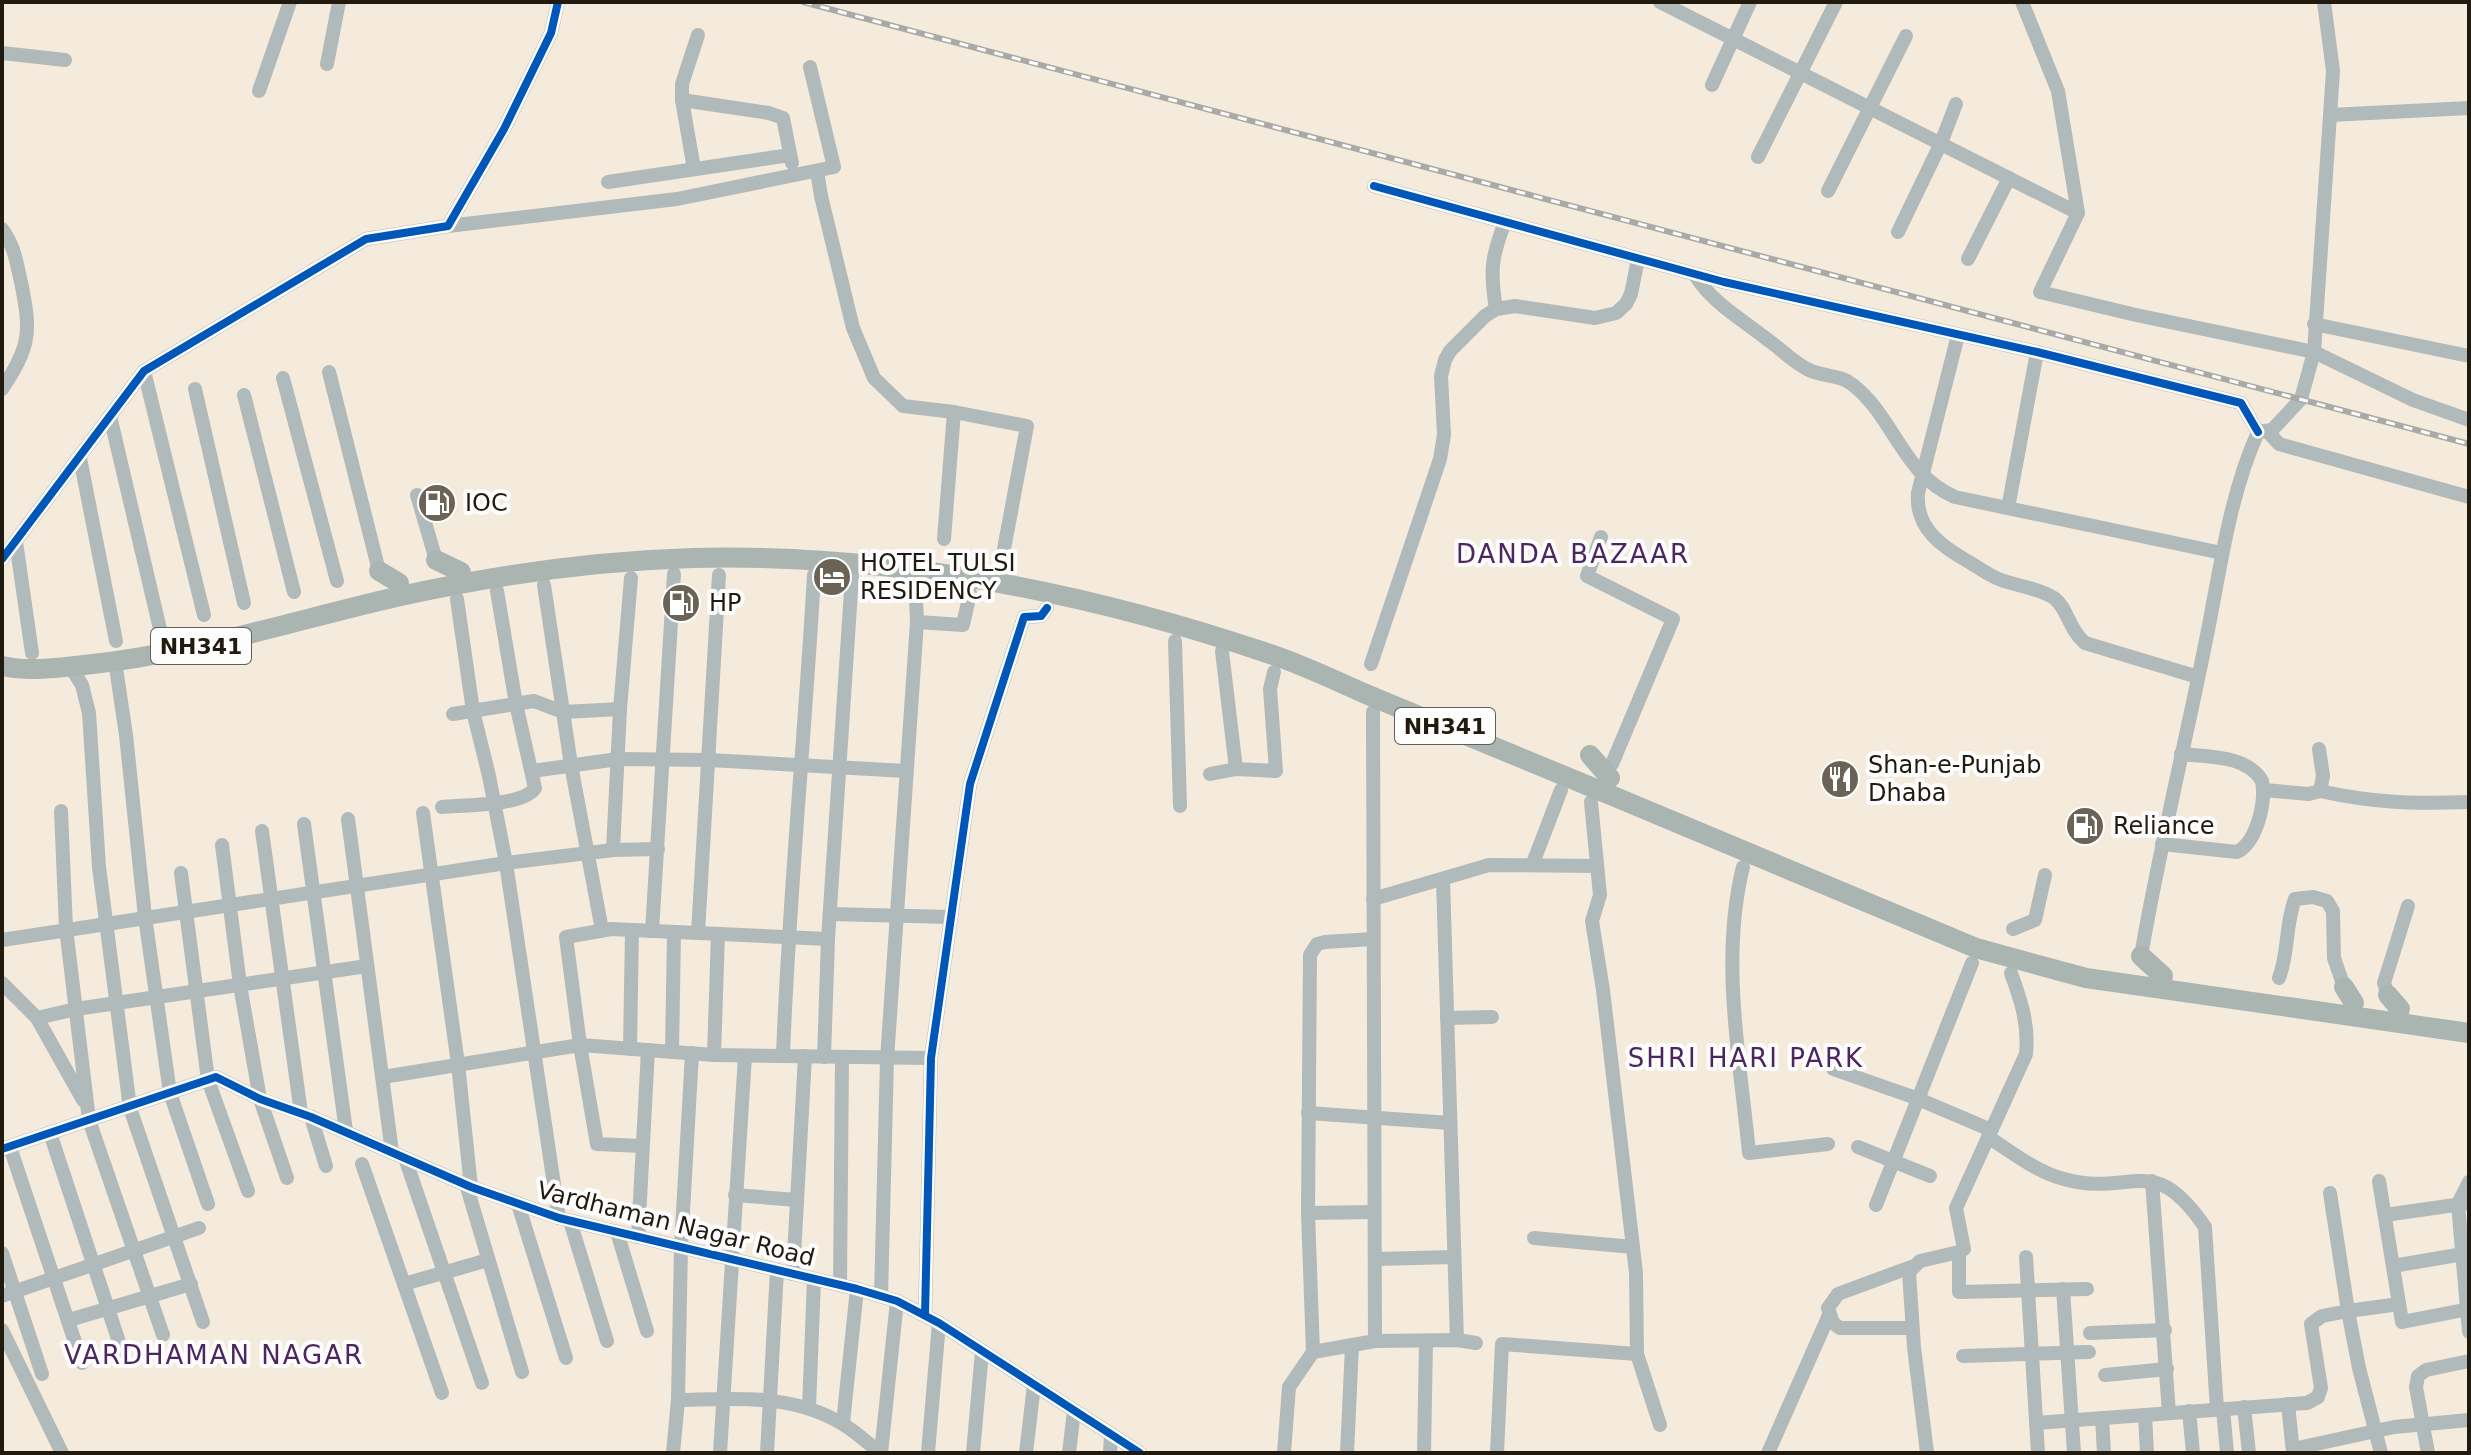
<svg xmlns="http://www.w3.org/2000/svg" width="2471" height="1455" viewBox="0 0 2471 1455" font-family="'DejaVu Sans',sans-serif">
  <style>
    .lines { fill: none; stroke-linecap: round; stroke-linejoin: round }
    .minor { stroke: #b1baba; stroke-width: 14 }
    .highway { stroke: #aab4b1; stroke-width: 20 }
    .rail-casing { stroke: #a9aaa7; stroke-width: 6 }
    .rail { stroke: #fdfdfd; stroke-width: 3; stroke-dasharray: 9; stroke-linecap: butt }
    .cycleway-casing { stroke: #fdfdfd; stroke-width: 13 }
    .cycleway { stroke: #0057b8; stroke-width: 8 }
    .labels { text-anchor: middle; stroke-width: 8; stroke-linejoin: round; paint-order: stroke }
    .shield { fill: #fdfdfd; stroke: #635e56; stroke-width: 2 }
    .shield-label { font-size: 22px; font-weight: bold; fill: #211a0e }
    .poi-label { font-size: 24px; fill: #211a0e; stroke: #fdfdfd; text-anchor: start }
    .street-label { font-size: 24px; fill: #211a0e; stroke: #fdfdfd }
    .neighbourhood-label { font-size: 26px; letter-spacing: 2px; fill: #4c275f; stroke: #fdfdfd }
  </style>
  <rect width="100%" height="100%" fill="#f4ebdd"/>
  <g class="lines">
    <!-- minor -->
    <g class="minor">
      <path d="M1660,2l418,211"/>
      <path d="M2022,2l36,89 20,122 -38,79 96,23 178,37 99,48 56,20"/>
      <path d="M2,53l63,7"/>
      <path d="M327,64l12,-62"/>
      <path d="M1712,85l38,-83"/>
      <path d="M259,91l31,-89"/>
      <path d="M682,100l87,13 14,5 9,45"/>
      <path d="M2330,115l139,-7"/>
      <path d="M1758,157l78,-155"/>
      <path d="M694,169l-12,-69v-16l16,-49"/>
      <path d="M817,171l4,25 32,132 21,50 29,28 51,6 73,14 -23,123"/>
      <path d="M608,182l182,-27"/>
      <path d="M1374,186l350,96 313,70 204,51 17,29"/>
      <path d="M1828,191l78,-155"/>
      <path d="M448,226l229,-27 157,-32 -24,-100"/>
      <path d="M2,229c13,18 14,32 19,53 10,49 10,64 -19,107"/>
      <path d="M1898,232l43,-89 15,-39"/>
      <path d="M1968,259l41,-81"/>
      <path d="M1695,275c16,27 48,45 73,65 13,9 25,22 39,29 15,8 33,5 46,16 41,32 50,90 102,112l267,56"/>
      <path d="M1496,309c-6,-38 -5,-51 9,-87"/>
      <path d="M2314,324l155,32"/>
      <path d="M1958,335l-40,158c-3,35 23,53 51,69 10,6 21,14 32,18 16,6 38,8 53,18 14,10 14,31 31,45l113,34"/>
      <path d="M144,371l60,244"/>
      <path d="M329,372l50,199"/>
      <path d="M283,378l54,203"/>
      <path d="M195,389l49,214"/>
      <path d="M244,395l50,197"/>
      <path d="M110,416l50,213"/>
      <path d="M2258,432l14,-2 29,-31 13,-47 19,-281 -9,-69"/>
      <path d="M2268,432l11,12 190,53"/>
      <path d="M80,458l36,183"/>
      <path d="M417,495l19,65"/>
      <path d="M2008,508l29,-156"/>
      <path d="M1601,537l-14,39 86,43 -61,145"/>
      <path d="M944,539l10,-127"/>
      <path d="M16,542l16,111"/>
      <path d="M2,559l142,-188 222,-132 82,-13 56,-97 47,-96 7,-31"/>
      <path d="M544,585l27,180 31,165"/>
      <path d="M457,599l16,112 16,65 17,87 53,355"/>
      <path d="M917,622l46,3 7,-32"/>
      <path d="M1175,641l5,165"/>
      <path d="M1222,651l14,118"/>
      <path d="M115,661l11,74 19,182 25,176 38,111"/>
      <path d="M1371,664l69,-205 4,-24 -3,-59 4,-16 5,-9 35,-35 11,-7 19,-3 80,12 21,-5 10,-9 5,-10 7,-35"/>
      <path d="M70,666l12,19 7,28 10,154 31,241 73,214"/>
      <path d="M1373,712l2,629"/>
      <path d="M453,714l81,-13 29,11 57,-3"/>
      <path d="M532,771l86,-12 91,1 197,11"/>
      <path d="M1210,774l26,-5 40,2 -6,-82 4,-17"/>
      <path d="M2264,790l45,4 11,-3 3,-15 -4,-27"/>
      <path d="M2320,791c54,12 94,13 149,11"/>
      <path d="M1591,802l9,93 -8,26 11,69 33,283 1,81 23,71"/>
      <path d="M442,807c21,-2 82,-1 93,-19l-19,-84 -19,-113"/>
      <path d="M61,811l5,117 23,192 74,215"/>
      <path d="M423,813l35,251 13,123"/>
      <path d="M348,819l44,333"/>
      <path d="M304,824l42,307"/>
      <path d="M262,831l39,282"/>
      <path d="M2162,844l75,8c20,-10 29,-50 25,-71 -15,-26 -53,-24 -81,-27"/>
      <path d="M222,845l18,140 20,114 27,79"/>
      <path d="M613,850l7,-141 11,-131"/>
      <path d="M1533,863l28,-73"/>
      <path d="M1743,867c-23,92 -3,192 6,286l79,-9"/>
      <path d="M181,873l27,207 40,111"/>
      <path d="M1443,879l14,461"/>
      <path d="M1373,899l116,-34 108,1"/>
      <path d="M830,914l121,3"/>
      <path d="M2013,929l22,-9 10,-45"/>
      <path d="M652,931l22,-357"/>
      <path d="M698,933l21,-358"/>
      <path d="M2,940l504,-77 107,-13 45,-1"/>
      <path d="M2141,956c18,-105 43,-207 64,-311 15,-72 23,-146 53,-213"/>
      <path d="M2011,973c10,28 18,51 15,81l-70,154 8,41 -5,3v40l128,-3"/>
      <path d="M2279,978c10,-26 6,-53 16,-79l18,-2 14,4 6,10 1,47 10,29"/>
      <path d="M2,983l35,35 46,82"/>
      <path d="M2388,995l-4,-12 24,-77"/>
      <path d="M37,1018l39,-9 291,-43"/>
      <path d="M1447,1018l45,-1"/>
      <path d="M630,1049l2,-119"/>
      <path d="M672,1052l2,-120"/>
      <path d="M714,1055l4,-121"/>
      <path d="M783,1055c6,-161 22,-320 31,-480"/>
      <path d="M824,1057l4,-118 24,-363"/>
      <path d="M1833,1069l83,29 75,32"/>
      <path d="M383,1077l197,-32 134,10 217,3"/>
      <path d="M1308,1113l142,10"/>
      <path d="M311,1117l15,49"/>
      <path d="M50,1133l72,218"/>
      <path d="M1988,1137c24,15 48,35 76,42 68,19 88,-30 141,48l12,182"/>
      <path d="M642,1146l-45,-2 -17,-99 -14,-108 45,-8 217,10"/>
      <path d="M10,1147l72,216"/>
      <path d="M1858,1147l72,29"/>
      <path d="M2,1149l214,-72 44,22 51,18 160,70 88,31 298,71 40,12 42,22 201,130"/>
      <path d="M405,1158l77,225"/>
      <path d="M362,1164l80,229"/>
      <path d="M2152,1181l17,232"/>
      <path d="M2379,1181l23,141 67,-13"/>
      <path d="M2469,1182l-11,22 11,128"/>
      <path d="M466,1184l56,188"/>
      <path d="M735,1195l62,5"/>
      <path d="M518,1204l48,154"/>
      <path d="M1876,1205l96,-242"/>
      <path d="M1308,1213l66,-1"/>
      <path d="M2385,1215l84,-12"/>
      <path d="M570,1221l37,120"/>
      <path d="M617,1232l30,99"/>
      <path d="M638,1237l10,-187"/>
      <path d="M1534,1238l99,9"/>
      <path d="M2,1253l40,121"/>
      <path d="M2026,1257l12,196"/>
      <path d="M1375,1259l79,-2"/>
      <path d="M2393,1266l76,-13"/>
      <path d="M1911,1267l-73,27 -10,14 5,15 7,5h72"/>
      <path d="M793,1274l12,-218"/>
      <path d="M404,1284l84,-24"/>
      <path d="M840,1285l2,-227"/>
      <path d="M2063,1289l11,164"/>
      <path d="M2,1296l197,-68"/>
      <path d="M881,1296l6,-237 30,-437 -1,-23 -15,-18"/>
      <path d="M925,1315l6,-257 39,-274 54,-167 17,-1 6,-8"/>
      <path d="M69,1320l122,-36"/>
      <path d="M2,1330l60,123"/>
      <path d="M2090,1333l75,-3"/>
      <path d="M1313,1352l62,-11 82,-1 19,3"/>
      <path d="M1963,1356l126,-4"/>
      <path d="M2105,1375l62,-6"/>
      <path d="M678,1400c56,-1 112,-7 163,23 14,8 27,20 39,30"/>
      <path d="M2288,1404l5,49"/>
      <path d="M2244,1407l5,46"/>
      <path d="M809,1408l5,-129"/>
      <path d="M2223,1409l4,44"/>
      <path d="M2189,1411l4,42"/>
      <path d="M2145,1415l2,38"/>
      <path d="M2102,1418l2,35"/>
      <path d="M843,1423l14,-134"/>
      <path d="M2036,1423l271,-20 11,-6 3,-9 -10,-64 11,-8 26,-5 -18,-118"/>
      <path d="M2293,1449l101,-22 75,-7"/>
      <path d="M673,1453l5,-53 3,-153 11,-194"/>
      <path d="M720,1453l25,-397"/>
      <path d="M767,1453l10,-183"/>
      <path d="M881,1453l16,-152"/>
      <path d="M928,1453l11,-130"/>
      <path d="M973,1453l9,-102"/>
      <path d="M1026,1453l8,-68"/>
      <path d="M1069,1453l5,-42"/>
      <path d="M1110,1453l1,-18"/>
      <path d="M1284,1453l5,-66 24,-35 -5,-139 2,-258 7,-11 8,-2 48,-3"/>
      <path d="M1347,1453l5,-107"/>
      <path d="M1424,1453l2,-112"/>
      <path d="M1497,1453l5,-109 135,10"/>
      <path d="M1768,1453l61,-138"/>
      <path d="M1927,1453l-13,-106 -5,-75 11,-11 39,-9"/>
      <path d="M2381,1453l-22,-85 -11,-57 51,-7"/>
      <path d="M2428,1453l-12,-66 2,-11 8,-6 43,-9"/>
    </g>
    <!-- highway -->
    <g class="highway">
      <path d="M436,560l25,12"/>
      <path d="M379,571l20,12"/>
      <path d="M2,666c27,6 54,2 82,-1 107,-11 208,-44 312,-68 98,-22 197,-36 297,-39 197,-5 391,33 577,96 33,11 64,26 96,40 47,20 95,39 143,59 156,64 311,130 467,195l110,30 383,55"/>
      <path d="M1590,755l20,23"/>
      <path d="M2141,956l22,20"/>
      <path d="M2344,987l10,16"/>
      <path d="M2388,995l12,14"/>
    </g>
    <defs>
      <path id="rail" d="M803,2l1666,442"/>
    </defs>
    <!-- rail casing -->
    <use href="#rail" class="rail-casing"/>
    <!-- rail -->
    <use href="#rail" class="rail"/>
    <defs>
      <g id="cycleway">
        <path d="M1374,186l350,96 313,70 204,51 17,29"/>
        <path d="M2,559l142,-188 222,-132 82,-13 56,-97 47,-96 7,-31"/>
        <path d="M2,1149l214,-72 44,22 51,18 160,70 88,31 298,71 40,12 42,22 201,130"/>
        <path d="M925,1315l6,-257 39,-274 54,-167 17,-1 6,-8"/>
      </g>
    </defs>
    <!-- cycleway casing -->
    <use href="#cycleway" class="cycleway-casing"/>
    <!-- cycleway -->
    <use href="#cycleway" class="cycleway"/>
  </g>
  <!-- icons -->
  <defs>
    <symbol id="fuel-disc" viewBox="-11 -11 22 22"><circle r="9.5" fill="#6b6356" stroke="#fdfdfd"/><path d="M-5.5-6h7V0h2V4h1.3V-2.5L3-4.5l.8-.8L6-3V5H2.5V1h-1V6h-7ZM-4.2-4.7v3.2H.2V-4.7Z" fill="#fff"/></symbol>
    <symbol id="hotel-disc" viewBox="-11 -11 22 22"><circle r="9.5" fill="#6b6356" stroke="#fdfdfd"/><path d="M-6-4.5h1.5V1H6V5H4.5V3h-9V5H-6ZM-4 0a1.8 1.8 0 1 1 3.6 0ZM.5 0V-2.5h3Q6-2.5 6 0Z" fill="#fff"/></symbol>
    <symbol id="restaurant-disc" viewBox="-11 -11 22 22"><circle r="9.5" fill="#6b6356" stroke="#fdfdfd"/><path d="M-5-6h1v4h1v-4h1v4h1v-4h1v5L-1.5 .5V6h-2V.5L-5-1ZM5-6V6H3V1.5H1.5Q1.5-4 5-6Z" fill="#fff"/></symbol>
  </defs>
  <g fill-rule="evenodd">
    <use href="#fuel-disc" x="415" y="481" width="44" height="44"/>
    <use href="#hotel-disc" x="810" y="555" width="44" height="44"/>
    <use href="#fuel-disc" x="659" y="581" width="44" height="44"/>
    <use href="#restaurant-disc" x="1818" y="757" width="44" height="44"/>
    <use href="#fuel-disc" x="2063" y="804" width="44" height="44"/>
  </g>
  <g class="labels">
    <!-- shield labels -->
    <g class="shield">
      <rect x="151" y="628" width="100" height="36" rx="6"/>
      <rect x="1395" y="708" width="100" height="36" rx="6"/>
    </g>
    <g class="shield-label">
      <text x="201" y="654">NH341</text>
      <text x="1445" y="734">NH341</text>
    </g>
    <!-- poi labels -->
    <g class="poi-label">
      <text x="465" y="511">IOC</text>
      <text x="860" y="571">HOTEL TULSI<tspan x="860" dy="28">RESIDENCY</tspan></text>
      <text x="709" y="611">HP</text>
      <text x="1868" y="773">Shan-e-Punjab<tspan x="1868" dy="28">Dhaba</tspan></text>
      <text x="2113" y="834">Reliance</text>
    </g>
    <!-- street labels -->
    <g class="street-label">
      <text transform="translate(676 1224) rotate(14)" y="8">Vardhaman Nagar Road</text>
    </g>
    <!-- neighbourhood labels -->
    <g class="neighbourhood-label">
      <text x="1573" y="563">DANDA BAZAAR</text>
      <text x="1746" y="1067">SHRI HARI PARK</text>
      <text x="214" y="1364">VARDHAMAN NAGAR</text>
    </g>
  </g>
  <!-- border -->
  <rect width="2471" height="1455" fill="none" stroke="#211a0e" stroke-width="8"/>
</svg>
